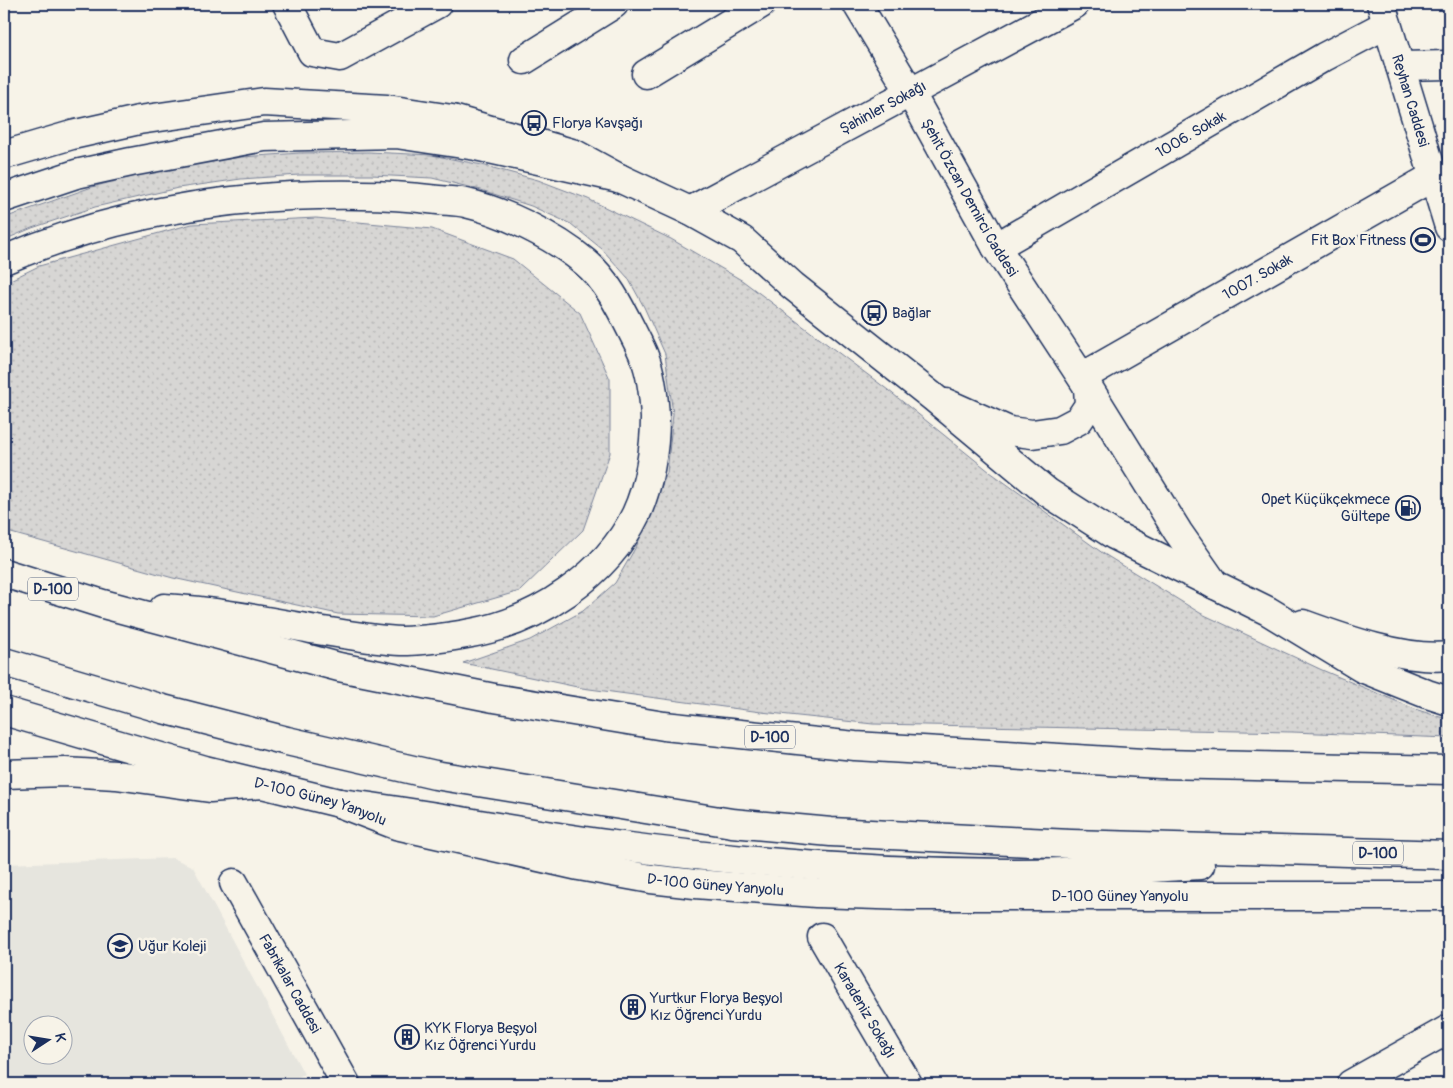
<svg xmlns="http://www.w3.org/2000/svg" width="1453" height="1088" viewBox="0 0 1453 1088" font-family="Pangolin,sans-serif">
  <style>
    .built { fill: #e6e5de; fill-rule: evenodd }
    .grass { fill: url(#grass-dots); stroke: #798299 }
    .lines { fill: none; stroke-linecap: round; stroke-linejoin: round }
    .minor-casing { stroke: #1b2f5e; stroke-width: 31 }
    .major-casing { stroke: #1b2f5e; stroke-width: 31 }
    .highway-casing { stroke: #1b2f5e; stroke-width: 31 }
    .minor { stroke: #f7f3e8; stroke-width: 28 }
    .major { stroke: #f7f3e8; stroke-width: 28 }
    .highway { stroke: #f7f3e8; stroke-width: 28 }
    .labels { text-anchor: middle; stroke-width: 5; stroke-linejoin: round; paint-order: stroke }
    .shield { fill: #f7f3e8; stroke: #5d6a87; stroke-width: 1 }
    .shield-label { font-size: 14px; font-weight: bold; fill: #1b2f5e }
    .street-label { font-size: 15px; fill: #1b2f5e; stroke: #f7f3e8 }
    .poi-label { font-size: 15px; fill: #1b2f5e; stroke: #f7f3e8; text-anchor: start }
  </style>
  <defs>
    <pattern id="grass-dots" width="8" height="8" patternUnits="userSpaceOnUse" patternTransform="scale(1.25)"><rect width="8" height="8" fill="#d7d6d4"/><path d="M2 2h.1M6 6h.1" fill="none" stroke="#b8b8b8" stroke-width="1.8" stroke-linecap="round"/></pattern>
  </defs>
  <rect width="100%" height="100%" fill="#f7f3e8"/>
  <filter id="ink" filterUnits="userSpaceOnUse"><feTurbulence type="fractalNoise" baseFrequency=".02" numOctaves="2"/><feDisplacementMap in="SourceGraphic" scale="10" xChannelSelector="R" yChannelSelector="G"/><feConvolveMatrix kernelMatrix="1 2 1 2 8 2 1 2 1" color-interpolation-filters="sRGB"/></filter>
  <g filter="url(#ink)">
    <!-- built -->
    <path class="built" d="M173,858l20,9 111,207 -18,10h-282v-220zM32,1026h30v30h-30z"/>
    <!-- grass -->
    <g class="grass">
      <path d="M369,152l63,3 50,10 56,15 50,19 83,40 72,42 145,109 102,82 114,82 96,59 122,57 93,39 34,11v18l-157,-6 -419,-8 -112,-12 -179,-24 -119,-25 67,-23 53,-29 32,-28 22,-38 30,-72 6,-59 -8,-60 -21,-47 -16,-29 -26,-29 -31,-25 -40,-18 -50,-16 -49,-12 -61,-3h-72l-58,4 -63,9 -83,19 -63,21 -28,12v-22l88,-31 81,-21 69,-9 58,-4z"/>
      <path d="M316,218l116,11 81,30 67,54 30,66v74l-27,77 -63,61 -87,25 -95,-2 -165,-36 -169,-47v-248l35,-17 153,-42z"/>
    </g>
    <g class="lines">
      <defs>
        <g id="minor">
          <path d="M287,4l25,48 28,5 97,-53"/>
          <path id="s1" d="M857,4l53,88 86,155 92,140 90,145 37,53"/>
          <path id="s2" d="M1381,4l68,223"/>
          <path d="M524,60l90,-56"/>
          <path d="M1400,66l49,-1"/>
          <path d="M646,74l115,-70"/>
          <path id="s3" d="M690,211l385,-207"/>
          <path id="s4" d="M996,247l328,-190 63,-33"/>
          <path id="s5" d="M1082,377l352,-201"/>
          <path d="M946,403l63,28 23,3 28,-4 19,-10 10,-15 -1,-18"/>
          <path d="M1303,624c41,15 103,37 146,32"/>
          <path id="s6" d="M234,883l112,201"/>
          <path id="s7" d="M822,937l86,147"/>
          <path d="M1351,1084l98,-55"/>
        </g>
        <g id="major">
          <path d="M4,155l68,-20 67,-15 125,-18 123,7 65,10 123,35 44,24 71,33 52,29 51,46 140,111 114,95 67,43 154,76 94,57 65,26 22,7"/>
          <path id="s8" d="M4,711l201,59 134,33 57,22 183,41 72,13 44,5 121,9 93,3h540"/>
        </g>
        <g id="highway">
          <path d="M4,198l72,-24 55,-12 133,-25 132,-3 80,12 143,32"/>
          <path d="M4,260c112,-48 235,-67 357,-65 26,0 51,2 77,5 9,1 19,1 28,3 39,9 88,33 119,59 21,17 35,45 47,69 4,8 9,17 12,25 8,19 10,42 11,62 0,31 -6,68 -19,96 -29,61 -100,108 -165,119 -19,4 -52,8 -70,8 -28,-1 -56,-7 -84,-11 -50,-9 -101,-19 -153,-22"/>
          <path d="M4,573l99,31 236,63 155,31 170,28 191,20 305,18 289,6"/>
          <path d="M4,662l159,47 124,32 148,34 297,48 99,9 240,12 378,11"/>
          <path d="M4,774l61,-2 51,3 94,13 53,-4"/>
          <path d="M339,803c92,11 183,30 275,42 131,18 263,27 395,28 64,0 128,-4 191,-8"/>
        </g>
      </defs>
      <!-- minor casing -->
      <use href="#minor" class="minor-casing"/>
      <!-- major casing -->
      <use href="#major" class="major-casing"/>
      <!-- highway casing -->
      <use href="#highway" class="highway-casing"/>
      <!-- minor -->
      <use href="#minor" class="minor"/>
      <!-- major -->
      <use href="#major" class="major"/>
      <!-- highway -->
      <use href="#highway" class="highway"/>
    </g>
  </g>
  <!-- icons -->
  <defs>
    <symbol id="bus-ring" viewBox="-11 -11 22 22"><circle r="9.5" fill="#f7f3e8" stroke="#1b2f5e" stroke-width="1.5"/><path d="M-5-6H5V4H4V6H2V4H-2V6H-4V4H-5ZM-3.5-4V0h7V-4ZM-3.5 1.2v1.5H-2V1.2ZM2 1.2v1.5H3.5V1.2Z" fill="#1b2f5e"/></symbol>
    <symbol id="stadium-ring" viewBox="-11 -11 22 22"><circle r="9.5" fill="#f7f3e8" stroke="#1b2f5e" stroke-width="1.5"/><path d="M0-5a6.5 5 0 1 0 0 10a6.5 5 0 1 0 0-10ZM-3.5-1.8h7v3.6h-7Z" fill="#1b2f5e"/></symbol>
    <symbol id="fuel-ring" viewBox="-11 -11 22 22"><circle r="9.5" fill="#f7f3e8" stroke="#1b2f5e" stroke-width="1.5"/><path d="M-5.5-6h7V0h2V4h1.3V-2.5L3-4.5l.8-.8L6-3V5H2.5V1h-1V6h-7ZM-4.2-4.7v3.2H.2V-4.7Z" fill="#1b2f5e"/></symbol>
    <symbol id="school-ring" viewBox="-11 -11 22 22"><circle r="9.5" fill="#f7f3e8" stroke="#1b2f5e" stroke-width="1.5"/><path d="M0-5L7-2L0 1L-7-2ZM-4 1L0 2.5L4 1V4Q0 6-4 4Z" fill="#1b2f5e"/></symbol>
    <symbol id="building-ring" viewBox="-11 -11 22 22"><circle r="9.5" fill="#f7f3e8" stroke="#1b2f5e" stroke-width="1.5"/><path d="M-4-6H4V6H1V3H-1V6H-4ZM-2.5-4.3h1.7v1.8h-1.7ZM.8-4.3h1.7v1.8H.8ZM-2.5-1h1.7V.8h-1.7ZM.8-1h1.7V.8H.8Z" fill="#1b2f5e"/></symbol>
  </defs>
  <g fill-rule="evenodd">
    <use href="#bus-ring" x="520" y="109" width="28" height="28"/>
    <use href="#stadium-ring" x="1409" y="226" width="28" height="28"/>
    <use href="#bus-ring" x="860" y="299" width="28" height="28"/>
    <use href="#fuel-ring" x="1394" y="494" width="28" height="28"/>
    <use href="#school-ring" x="106" y="932" width="28" height="28"/>
    <use href="#building-ring" x="619" y="993" width="28" height="28"/>
    <use href="#building-ring" x="393" y="1023" width="28" height="28"/>
  </g>
  <g class="labels">
    <!-- shield labels -->
    <g class="shield">
      <rect x="28" y="577.5" width="50" height="23" rx="4"/>
      <rect x="745" y="725.5" width="50" height="23" rx="4"/>
      <rect x="1353" y="841.5" width="50" height="23" rx="4"/>
    </g>
    <g class="shield-label">
      <text x="53" y="594">D-100</text>
      <text x="770" y="742">D-100</text>
      <text x="1378" y="858">D-100</text>
    </g>
    <!-- street labels -->
    <g class="street-label">
      <text dy="5" stroke="none"><textPath href="#s2" startOffset="101">Reyhan Caddesi</textPath></text>
      <text dy="5" stroke="none"><textPath href="#s3" startOffset="219">Şahinler Sokağı</textPath></text>
      <text dy="5" stroke="none"><textPath href="#s4" startOffset="225">1006. Sokak</textPath></text>
      <text dy="5" stroke="none"><textPath href="#s1" startOffset="224">Şehit Özcan Demirci Caddesi</textPath></text>
      <text dy="5" stroke="none"><textPath href="#s5" startOffset="202">1007. Sokak</textPath></text>
      <text dy="5" stroke="none"><textPath href="#s8" startOffset="329">D-100 Güney Yanyolu</textPath></text>
      <text dy="5" stroke="none"><textPath href="#s8" startOffset="734">D-100 Güney Yanyolu</textPath></text>
      <text dy="5" stroke="none"><textPath href="#s8" startOffset="1139">D-100 Güney Yanyolu</textPath></text>
      <text dy="5" stroke="none"><textPath href="#s6" startOffset="115">Fabrikalar Caddesi</textPath></text>
      <text dy="5" stroke="none"><textPath href="#s7" startOffset="85">Karadeniz Sokağı</textPath></text>
    </g>
    <!-- poi labels -->
    <g class="poi-label">
      <text x="552" y="128">Florya Kavşağı</text>
      <text x="1406" y="245" text-anchor="end">Fit Box Fitness</text>
      <text x="892" y="318">Bağlar</text>
      <text x="1390" y="504" text-anchor="end">Opet Küçükçekmece<tspan x="1390" dy="17">Gültepe</tspan></text>
      <text x="138" y="951">Uğur Koleji</text>
      <text x="650" y="1003">Yurtkur Florya Beşyol<tspan x="650" dy="17">Kız Öğrenci Yurdu</tspan></text>
      <text x="424" y="1033">KYK Florya Beşyol<tspan x="424" dy="17">Kız Öğrenci Yurdu</tspan></text>
    </g>
  </g>
  <!-- margin -->
  <rect width="1453" height="1088" fill="none" stroke="#f7f3e8" stroke-width="20"/>
  <rect x="10" y="10" width="1433" height="1068" fill="none" stroke="#1b2f5e" stroke-width="2" filter="url(#ink)"/>
  <!-- north arrow -->
  <g transform="translate(48 1040) rotate(78)"><circle r="24" fill="#f7f3e8" stroke="#9fa5b1"/>
  <path d="M0-4L9 19L0 12L-9 19Z" fill="#1b2f5e"/>
  <text y="-8" font-size="14" font-weight="bold" text-anchor="middle" fill="#1b2f5e">K</text>
  </g>
</svg>
